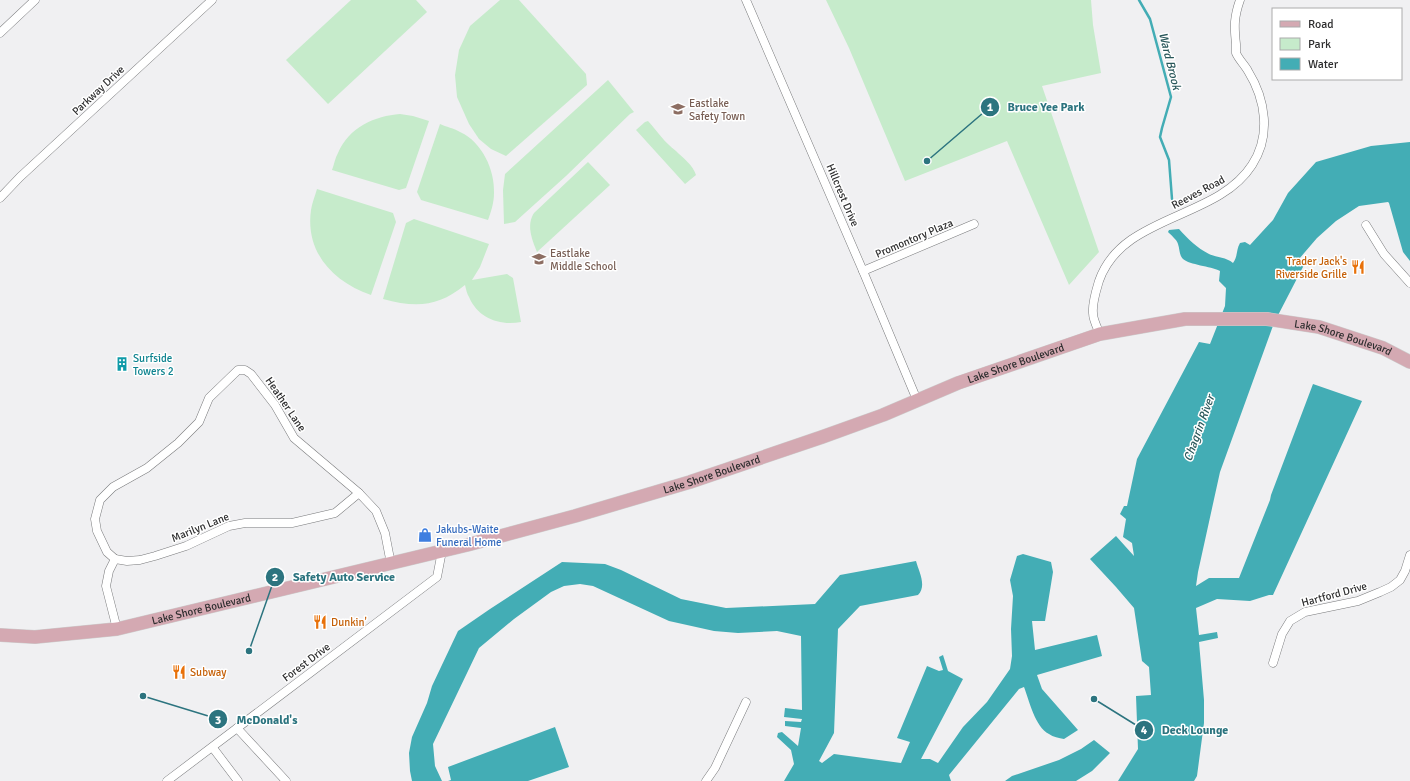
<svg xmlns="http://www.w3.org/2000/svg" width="1410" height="781" viewBox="0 0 1410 781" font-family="Signika,sans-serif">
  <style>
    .green { fill: #c6ebcb }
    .water { fill: #43adb5 }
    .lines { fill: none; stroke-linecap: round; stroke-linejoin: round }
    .stream { stroke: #43adb5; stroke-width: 2.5 }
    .street-casing { stroke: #797a7c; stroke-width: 9 }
    .primary-casing { stroke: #cdcdcd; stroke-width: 14 }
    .street { stroke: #fff; stroke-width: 8 }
    .primary { stroke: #d4a9b2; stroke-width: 13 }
    .labels { text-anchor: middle; stroke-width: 3; stroke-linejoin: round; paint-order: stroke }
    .street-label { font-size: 11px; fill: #2e2e2f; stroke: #fff }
    .education-label { font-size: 11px; fill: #785e54; stroke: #fff; text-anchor: start }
    .food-label { font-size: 11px; fill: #c56008; stroke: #fff; text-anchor: start }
    .culture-label { font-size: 11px; fill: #0d838f; stroke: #fff; text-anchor: start }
    .shop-label { font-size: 11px; fill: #366cbe; stroke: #fff; text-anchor: start }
    .water-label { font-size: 12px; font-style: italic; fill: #29575a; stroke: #fff }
    .leader { fill: none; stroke: #2c747f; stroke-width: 1.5 }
    .callout-dot { fill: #2c747f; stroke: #fff; stroke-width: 1.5 }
    .mark-label { font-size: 12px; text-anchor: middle; font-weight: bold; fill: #fff }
    .callout-label { font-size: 12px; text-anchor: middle; font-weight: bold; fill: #2c747f; stroke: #fff; stroke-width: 3; stroke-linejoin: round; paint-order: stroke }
  </style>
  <rect width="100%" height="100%" fill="#f0f0f2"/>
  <!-- green -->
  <g class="green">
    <path d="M351,0h65l11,12 -99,92 -42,-44z"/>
    <path d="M500,0h19l67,74 1,11 -81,71 -15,-7 -12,-10 -10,-15 -12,-27 -2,-22 4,-25 11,-24z"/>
    <path d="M826,0h265l2,25 8,48 -59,13 57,166 -30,33 -62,-144 -102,40 -56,-133z"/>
    <path d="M608,80l26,32 -4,2 -64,62 -51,46 -11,2 -1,-34 2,-16z"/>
    <path d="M400,114l13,2 16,5 -23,67 -7,2 -67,-20c2,-5 3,-12 6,-17 11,-26 37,-37 62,-39z"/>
    <path d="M648,121c9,10 17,22 28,30 7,7 17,14 20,24l-11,9 -49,-54 9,-8z"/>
    <path d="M440,124c6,3 14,4 20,8 22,10 35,38 34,61 0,10 -3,19 -6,27l-67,-20 -4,-8z"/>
    <path d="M588,162l22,23 -73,67c-5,-12 -11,-27 -3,-39z"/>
    <path d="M317,189l76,24 3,9 -25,73c-38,-13 -66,-43 -60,-85 1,-7 4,-14 6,-21z"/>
    <path d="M414,219l75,25 -9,23 -8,13 35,-6 6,4 8,44c-22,4 -43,-4 -52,-25 -2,-3 -3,-8 -4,-12 -27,22 -49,23 -82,14l23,-76z"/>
  </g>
  <!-- water -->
  <g class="water">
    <path d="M1410,142v119l-7,-9 -14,-49 -1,-1 -29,4 -23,15 -19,17 -18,21 5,6 -30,58 -54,149 -22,100 -2,14 13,-8h30l31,-78 1,-5 42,-111 49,17 -89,194h-4l-19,6 -33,-2 -21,9 3,27 18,-3 1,6 -19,4 5,58v23l-7,53 -3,5h-76l20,-32 -2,-53 15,-1 -2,-28 -7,-6 -8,-53 -18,-21 -26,-28 26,-23 18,20 -2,-13 -9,-6 3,-18 -6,-5 4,-8h3l10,-47 62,-117 11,2 15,-38 1,-18 -7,-7 1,-10c-10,-5 -30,-6 -37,-12 -4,-4 -3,-9 -5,-15 -1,-4 -7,-9 -10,-12l1,-2 10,-1c9,10 18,19 30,25 9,4 17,3 24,9 5,-7 3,-13 7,-20l5,-1 5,3 23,-25 15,-27 28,-31 55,-16z"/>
    <path d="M1023,554l28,8 2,10 -8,49h-13l3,29 62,-15 5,21 -65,19 5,14 36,41 -14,9c-5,-1 -11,-2 -15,-5 -14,-7 -20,-34 -25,-47l-5,2 -70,86 2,6h-167l10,-17 -3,-14 -14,-13 1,-4 4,-1 16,14 3,-18 -16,-2v-5l16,1 1,-3 -18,-2 1,-9 17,2 -1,-74 -24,-5 -39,2 -24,-2 -45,-10 -76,-35 -13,-2 -16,2 -13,6 -37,27 -35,29 -46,96 2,22 7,15h-30l-2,-10 -1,-18 3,-16 15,-34 5,-17 26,-55 32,-22 72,-47 43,2 16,6 60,29 45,9 89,-4 25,-29 76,-14c3,11 11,25 2,34l-58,11 -22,23 -4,104 -15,28 3,2 12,-9 67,9 9,-21 -13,-4 30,-72 12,5 4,-1 -4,-13 4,-2 5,16 15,8 -42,80h9l8,4 25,-36 24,-25 23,-33 2,-13 -1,-27 2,-33 -3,-16 7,-24z"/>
    <path d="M555,727l14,40 -41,14h-80l3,-1 -3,-13z"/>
    <path d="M1094,740l16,13 -18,18 -16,10h-71l7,-5 47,-16 22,-11z"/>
  </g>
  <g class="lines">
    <!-- stream -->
    <path class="stream" d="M1139,0l11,19 21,78 -9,31 -2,9 9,23 3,39"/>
    <defs>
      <g id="street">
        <path d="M746,0l117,271 54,129"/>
        <path d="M0,33l35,-33"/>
        <path d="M0,198l20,-21 192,-177"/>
        <path d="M1366,225l18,29 26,29"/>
        <path d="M863,271l111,-47"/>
        <path d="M1100,334c-3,-7 -7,-14 -7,-21 -1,-10 3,-22 6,-32 23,-67 118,-61 153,-116 19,-29 14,-65 -4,-94 -3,-6 -9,-11 -12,-18 0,-2 0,-6 0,-9 -2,-18 -2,-27 4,-44"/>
        <path d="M115,559l12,2 13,-1 15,-4 31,-10 43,-20 16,-3h47l43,-10 24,-20"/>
        <path d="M117,629l-11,-43 3,-15 6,-12 -8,-7 -10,-21 -2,-12 5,-19 13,-13 34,-19 31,-25 21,-21 10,-24 29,-28h7l6,4 24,31 19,33 65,55 17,18 9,22 6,31"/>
        <path d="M1273,663l9,-29 8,-13 15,-9 53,-11 22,-9 11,-5 9,-7 5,-9 5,-16"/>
        <path d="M237,728l49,53"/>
        <path d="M213,748l25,33"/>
        <path d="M167,781l270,-204 5,-26"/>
        <path d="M706,781l9,-13 31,-66"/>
      </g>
      <g id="primary">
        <path id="s1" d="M0,635l35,2 82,-8 350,-84 108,-29 115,-34 132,-45 61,-22 75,-32 142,-49 85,-15h82l52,8 64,21 27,14"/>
      </g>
    </defs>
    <!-- street casing -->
    <use href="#street" class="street-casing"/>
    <!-- primary casing -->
    <use href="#primary" class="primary-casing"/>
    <!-- street -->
    <use href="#street" class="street"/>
    <!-- primary -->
    <use href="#primary" class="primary"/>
  </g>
  <!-- icons -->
  <defs>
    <symbol id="school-bare" viewBox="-9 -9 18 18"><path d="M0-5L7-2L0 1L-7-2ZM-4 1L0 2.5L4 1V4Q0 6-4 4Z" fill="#8d6e63" stroke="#fff" stroke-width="2.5" paint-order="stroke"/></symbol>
    <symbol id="restaurant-bare" viewBox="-9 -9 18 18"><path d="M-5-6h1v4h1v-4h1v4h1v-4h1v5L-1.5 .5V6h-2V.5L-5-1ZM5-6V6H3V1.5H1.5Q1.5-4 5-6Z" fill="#e8710a" stroke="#fff" stroke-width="2.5" paint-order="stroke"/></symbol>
    <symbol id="building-bare" viewBox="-9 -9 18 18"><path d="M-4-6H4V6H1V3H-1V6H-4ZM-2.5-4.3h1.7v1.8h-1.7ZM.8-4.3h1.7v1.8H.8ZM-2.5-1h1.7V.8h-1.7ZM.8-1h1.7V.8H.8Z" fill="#0f9aa8" stroke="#fff" stroke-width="2.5" paint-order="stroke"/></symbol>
    <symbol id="shop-bare" viewBox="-9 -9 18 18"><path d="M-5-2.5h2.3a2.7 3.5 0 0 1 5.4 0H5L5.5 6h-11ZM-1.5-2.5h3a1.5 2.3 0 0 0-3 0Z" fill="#3f7fe0" stroke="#fff" stroke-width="2.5" paint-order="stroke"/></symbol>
  </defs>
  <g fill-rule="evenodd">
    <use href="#school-bare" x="668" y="99" width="20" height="20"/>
    <use href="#school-bare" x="529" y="249" width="20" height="20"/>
    <use href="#restaurant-bare" x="1348" y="257" width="20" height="20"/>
    <use href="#building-bare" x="112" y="354" width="20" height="20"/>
    <use href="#shop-bare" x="415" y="525" width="20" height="20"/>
    <use href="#restaurant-bare" x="310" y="612" width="20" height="20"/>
    <use href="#restaurant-bare" x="169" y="662" width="20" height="20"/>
  </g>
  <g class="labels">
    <!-- street labels -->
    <g class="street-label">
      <text transform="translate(98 90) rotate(-43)" y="4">Parkway Drive</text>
      <text transform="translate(1198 192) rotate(-28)" y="4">Reeves Road</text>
      <text transform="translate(843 195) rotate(67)" y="4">Hillcrest Drive</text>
      <text transform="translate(914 238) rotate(-23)" y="4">Promontory Plaza</text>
      <text dy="4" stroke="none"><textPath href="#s1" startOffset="1392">Lake Shore Boulevard</textPath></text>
      <text dy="4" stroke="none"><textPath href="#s1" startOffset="1056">Lake Shore Boulevard</textPath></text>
      <text transform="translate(286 404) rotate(56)" y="4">Heather Lane</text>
      <text dy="4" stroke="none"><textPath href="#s1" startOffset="732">Lake Shore Boulevard</textPath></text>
      <text transform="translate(200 527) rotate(-22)" y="4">Marilyn Lane</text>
      <text transform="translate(1334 594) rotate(-15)" y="4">Hartford Drive</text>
      <text dy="4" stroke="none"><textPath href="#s1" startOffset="204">Lake Shore Boulevard</textPath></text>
      <text transform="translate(306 662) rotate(-37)" y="4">Forest Drive</text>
    </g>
    <!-- education labels -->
    <g class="education-label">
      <text x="689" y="107">Eastlake<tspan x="689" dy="13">Safety Town</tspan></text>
      <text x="550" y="257">Eastlake<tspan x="550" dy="13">Middle School</tspan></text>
    </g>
    <!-- food labels -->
    <g class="food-label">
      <text x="1347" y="265" text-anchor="end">Trader Jack's<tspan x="1347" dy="13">Riverside Grille</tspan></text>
      <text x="331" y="626">Dunkin'</text>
      <text x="190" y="676">Subway</text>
    </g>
    <!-- culture labels -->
    <g class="culture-label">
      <text x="133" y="362">Surfside<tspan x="133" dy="13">Towers 2</tspan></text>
    </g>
    <!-- shop labels -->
    <g class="shop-label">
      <text x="436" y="533">Jakubs-Waite<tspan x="436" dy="13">Funeral Home</tspan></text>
    </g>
    <!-- water labels -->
    <g class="water-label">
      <text transform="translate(1170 61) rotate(76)" y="4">Ward Brook</text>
      <text transform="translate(1199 428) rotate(-70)" y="4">Chagrin River</text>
    </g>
  </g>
  <!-- callouts -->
  <path class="leader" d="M927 161L990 107M249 651L275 577M143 696L218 719M1094 699L1144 730"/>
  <g class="callout-dot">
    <circle cx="927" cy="161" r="4"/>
    <circle cx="249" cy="651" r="4"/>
    <circle cx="143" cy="696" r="4"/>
    <circle cx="1094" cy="699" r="4"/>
    <circle cx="990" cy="107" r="10"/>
    <circle cx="275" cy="577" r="10"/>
    <circle cx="218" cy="719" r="10"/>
    <circle cx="1144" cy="730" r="10"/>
  </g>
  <g class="mark-label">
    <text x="990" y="111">1</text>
    <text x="275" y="581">2</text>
    <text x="218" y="724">3</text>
    <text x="1144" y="734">4</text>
  </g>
  <g class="callout-label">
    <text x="1046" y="111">Bruce Yee Park</text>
    <text x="344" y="581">Safety Auto Service</text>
    <text x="267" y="724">McDonald's</text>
    <text x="1195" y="734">Deck Lounge</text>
  </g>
  <!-- legend -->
  <rect x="1272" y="8" width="130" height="72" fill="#ffffff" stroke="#ababac"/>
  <rect x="1280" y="21" width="20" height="6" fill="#d4a9b2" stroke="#ababac"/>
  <text x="1308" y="28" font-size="12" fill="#2e2e2f">Road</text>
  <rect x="1280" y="38" width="20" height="12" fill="#c6ebcb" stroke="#ababac"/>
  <text x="1308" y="48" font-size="12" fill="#2e2e2f">Park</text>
  <rect x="1280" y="58" width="20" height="12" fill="#43adb5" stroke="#ababac"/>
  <text x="1308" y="68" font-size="12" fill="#2e2e2f">Water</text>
</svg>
